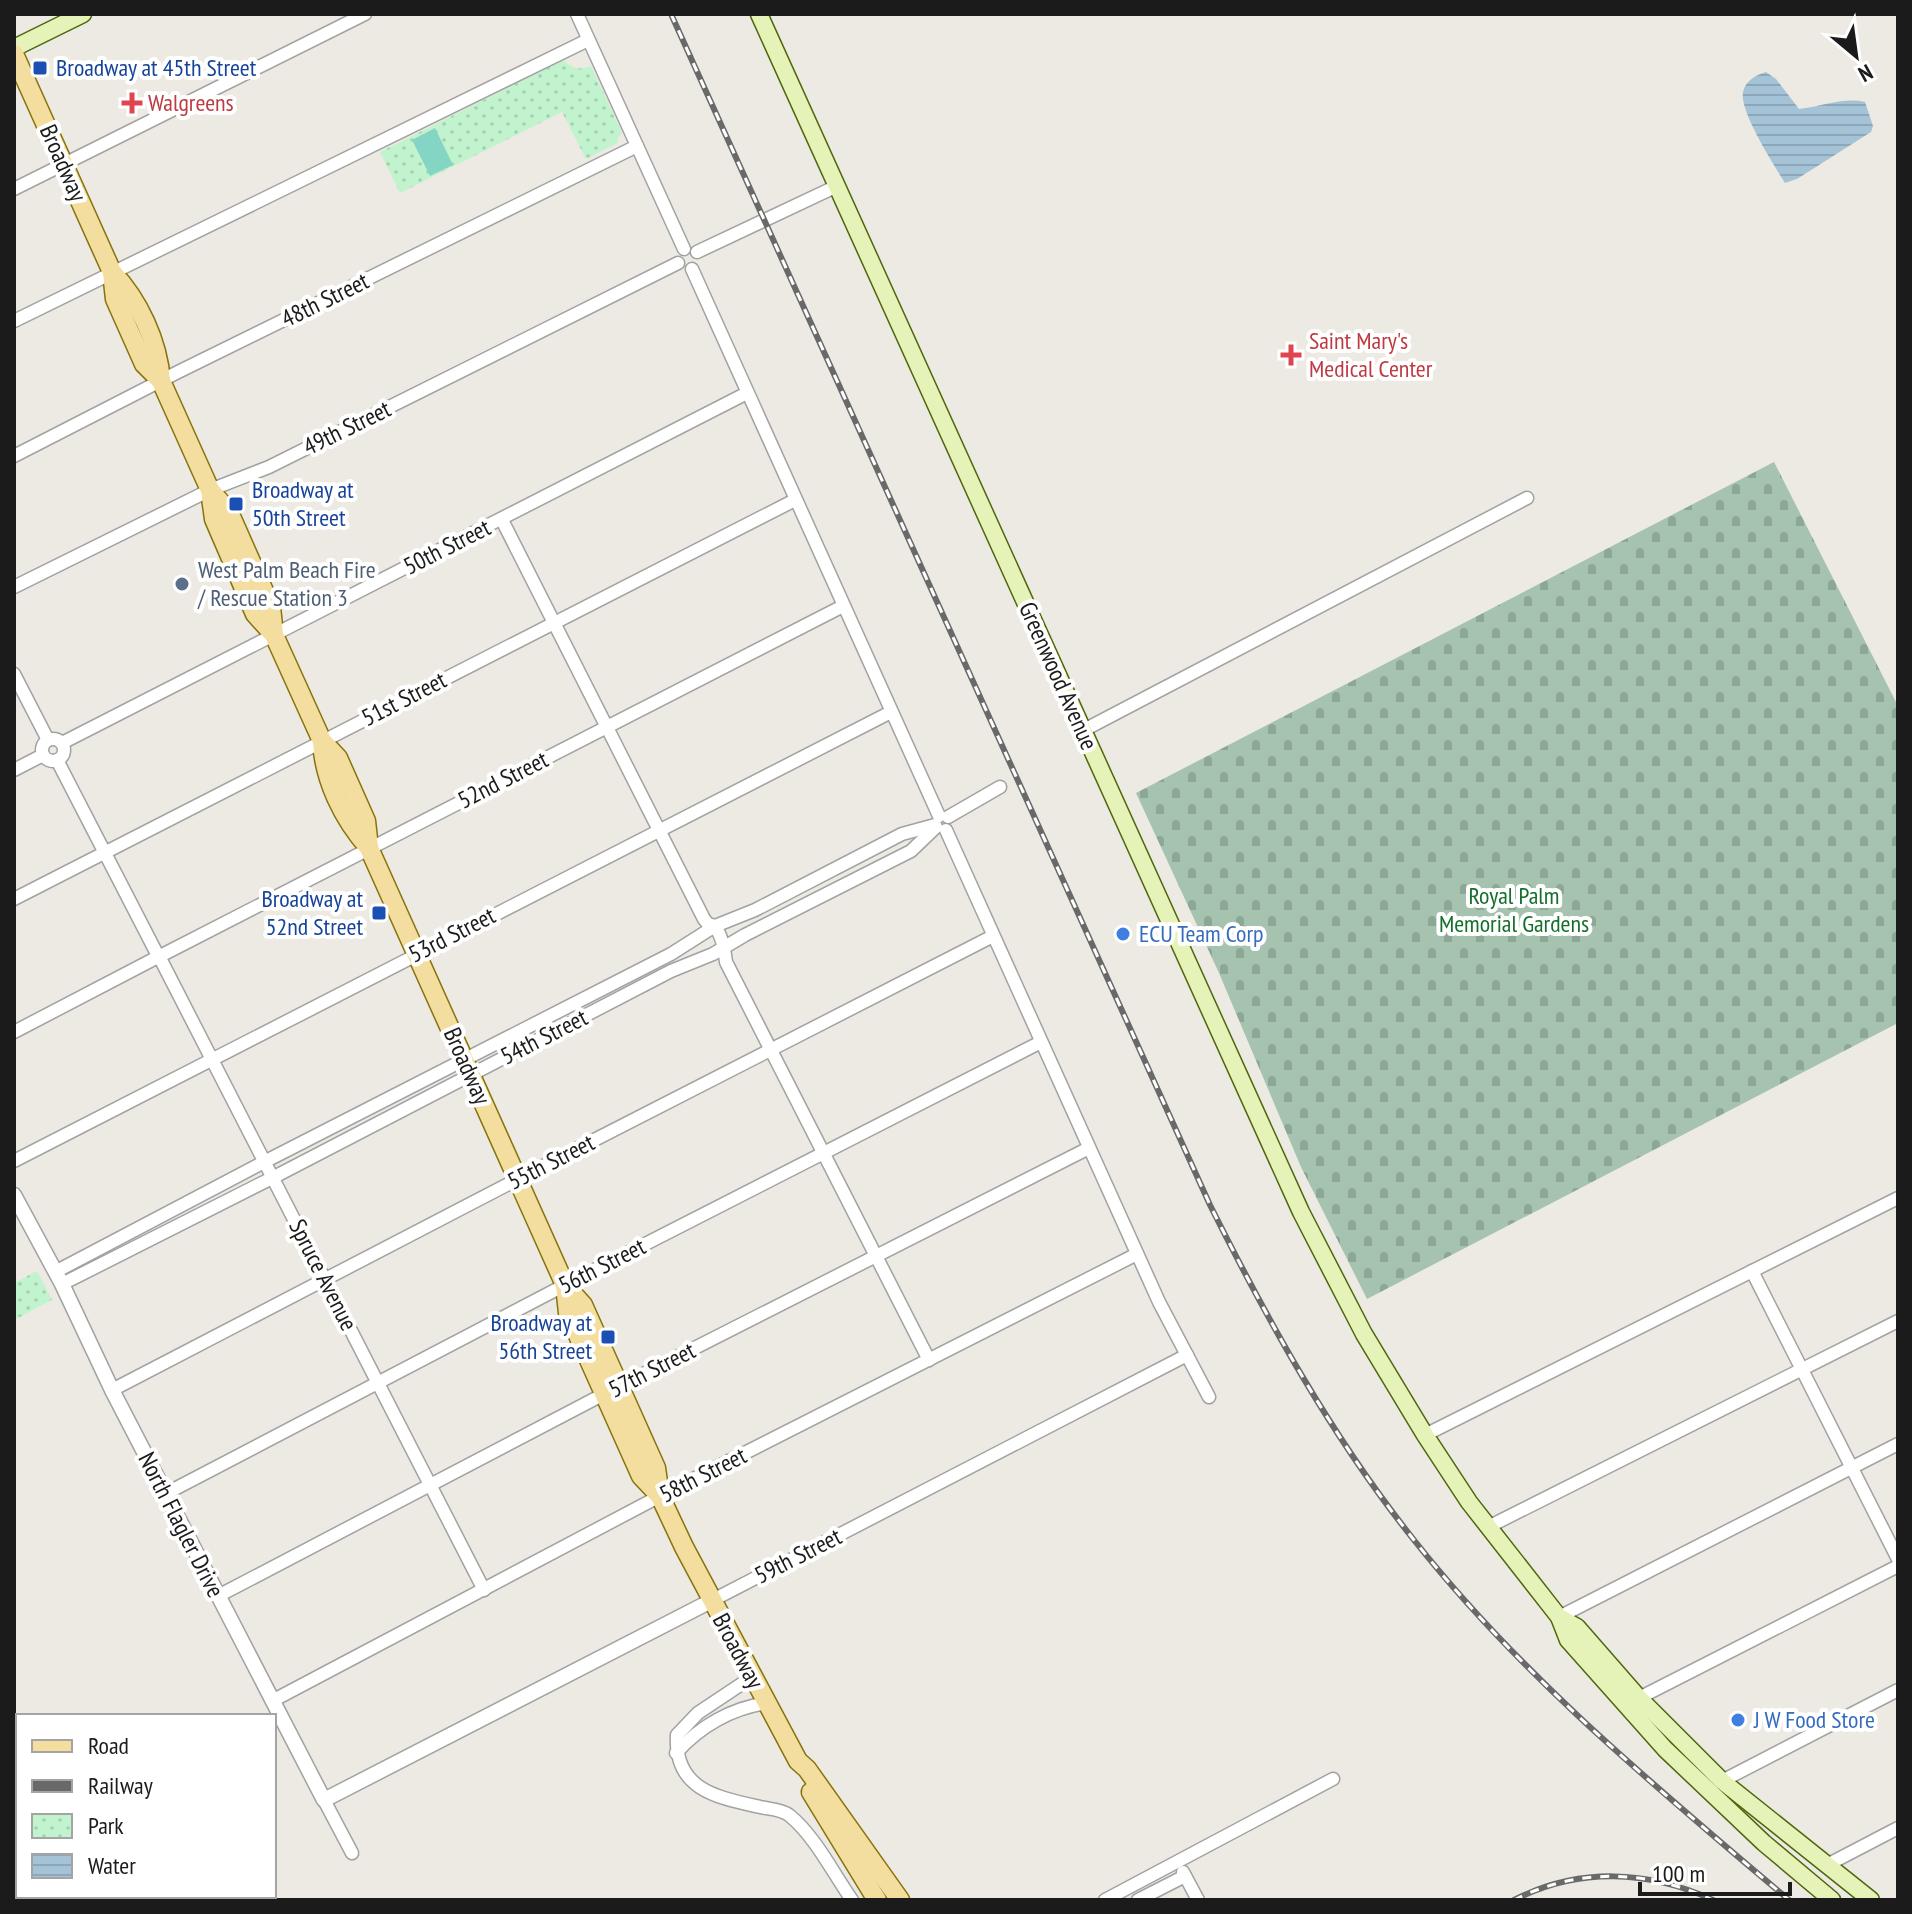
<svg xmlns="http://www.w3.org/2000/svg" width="1912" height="1914" viewBox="0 0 1912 1914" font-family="'PT Sans Narrow',sans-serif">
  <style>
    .cemetery { fill: url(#cemetery-stones) }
    .park { fill: url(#park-dots) }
    .pitch { fill: #85d5c4 }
    .water { fill: url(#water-rules) }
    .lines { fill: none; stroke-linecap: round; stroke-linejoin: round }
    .minor-casing { stroke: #a2a2a2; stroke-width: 15 }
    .tertiary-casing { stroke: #a2a2a2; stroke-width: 17 }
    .secondary-casing { stroke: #4e670d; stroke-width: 19 }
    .primary-casing { stroke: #87730c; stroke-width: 21 }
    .minor { stroke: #fff; stroke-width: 12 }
    .tertiary { stroke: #fff; stroke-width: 14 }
    .secondary { stroke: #e6f3b8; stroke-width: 16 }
    .primary { stroke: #f3de9f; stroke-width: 18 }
    .rail-casing { stroke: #696969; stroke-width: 6 }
    .rail { stroke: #fff; stroke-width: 3; stroke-dasharray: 9; stroke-linecap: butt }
    .transit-dot { fill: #1a4fb4; stroke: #fff; stroke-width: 3 }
    .health-dot { fill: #e0444e; stroke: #fff; stroke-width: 3 }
    .service-dot { fill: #5c6f8a; stroke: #fff; stroke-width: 3 }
    .shop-dot { fill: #3f7fe0; stroke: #fff; stroke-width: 3 }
    .labels { text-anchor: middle; stroke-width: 8; stroke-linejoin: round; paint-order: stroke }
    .transit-label { font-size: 24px; fill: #164399; stroke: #fff; text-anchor: start }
    .health-label { font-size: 24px; fill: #be3a42; stroke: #fff; text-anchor: start }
    .street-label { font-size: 24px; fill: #1b1b1b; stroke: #fff }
    .service-label { font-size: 24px; fill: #4e5e75; stroke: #fff; text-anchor: start }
    .park-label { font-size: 24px; fill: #146f2b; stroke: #fff }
    .shop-label { font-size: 24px; fill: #366cbe; stroke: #fff; text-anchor: start }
  </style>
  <defs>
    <pattern id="cemetery-stones" width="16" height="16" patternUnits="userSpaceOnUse" patternTransform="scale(2)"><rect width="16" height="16" fill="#a5c3af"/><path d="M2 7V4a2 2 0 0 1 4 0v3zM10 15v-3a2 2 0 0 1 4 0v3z" fill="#8da796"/></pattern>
    <pattern id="park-dots" width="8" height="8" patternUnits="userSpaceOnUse" patternTransform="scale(2)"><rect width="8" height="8" fill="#c1f4ce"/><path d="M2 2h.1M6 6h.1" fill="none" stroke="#a5d1b0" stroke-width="1.8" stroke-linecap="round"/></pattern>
    <pattern id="water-rules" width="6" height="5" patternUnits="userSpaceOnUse" patternTransform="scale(2)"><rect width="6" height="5" fill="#a5c3d7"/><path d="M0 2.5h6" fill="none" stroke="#8da7b8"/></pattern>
  </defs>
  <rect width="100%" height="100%" fill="#eceae2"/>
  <!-- cemetery -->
  <path class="cemetery" d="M1774,462l124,244v317l-531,276 -66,-132 -82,-194 -83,-180z"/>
  <!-- park -->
  <g class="park">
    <path d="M563,60c8,8 18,11 28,6l31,67 -5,6 1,4 -32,16 -24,-47 -162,81 -20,-41z"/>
    <path d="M37,1271l15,29 -38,20v-37z"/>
  </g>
  <!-- pitch -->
  <path class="pitch" d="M435,128l18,37 -23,11 -18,-36z"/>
  <!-- water -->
  <g class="water">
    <path d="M1766,72l10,7 23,30c22,-2 44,-12 66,-7l8,24 -2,6 -74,47 -12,4c-11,-18 -46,-72 -42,-91 3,-12 13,-17 23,-20z"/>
    <path d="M14,1772l4,7v117h36l2,4h-42z"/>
  </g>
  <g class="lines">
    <defs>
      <g id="minor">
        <path d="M577,14l107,235"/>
        <path d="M14,189l351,-175"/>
        <path d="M697,252l140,-66"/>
        <path d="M692,269l247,547"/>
        <path d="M14,321l574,-281"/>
        <path d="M14,456l162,-83 461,-227"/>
        <path d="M502,520l202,399 4,5 7,2c8,13 9,21 11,36l203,398"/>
        <path d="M14,587l196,-97 59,-23 409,-204"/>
        <path d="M14,674l34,66"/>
        <path d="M1082,731l445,-233"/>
        <circle cx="53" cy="750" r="11"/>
        <path d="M62,743l685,-350"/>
        <path d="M57,760l99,192"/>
        <path d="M14,770l29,-15"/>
        <path d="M948,817l52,-30"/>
        <path d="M946,830l213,472 50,95"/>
        <path d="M14,899l781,-399"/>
        <path d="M164,954l679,-348"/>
        <path d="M162,962l322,628"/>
        <path d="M14,1032l140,-73"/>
        <path d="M14,1161l877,-449"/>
        <path d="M1752,1271l146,288"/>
        <path d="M55,1272l211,-111 405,-207 44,-28 40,-16 147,-76 33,-9"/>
        <path d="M62,1284l212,-107 397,-206 42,-17 32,-19 166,-84 25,-24"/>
        <path d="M112,1390l406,-211 475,-243"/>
        <path d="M1425,1435l473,-237"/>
        <path d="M165,1494l400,-209 476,-243"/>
        <path d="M1488,1527l410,-206"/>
        <path d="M218,1596l386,-202 485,-246"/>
        <path d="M711,1601l476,-246"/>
        <path d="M1559,1617l339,-173"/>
        <path d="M752,1677l-54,36 -21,22c-3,54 38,62 83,72 9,2 21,2 29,8 26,21 44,58 63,85"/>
        <path d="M1639,1698l259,-132"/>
        <path d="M272,1701l388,-205 477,-242"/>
        <path d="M676,1753c24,-27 56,-45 91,-50"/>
        <path d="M1722,1781l176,-91"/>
        <path d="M324,1800l28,53"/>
        <path d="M1827,1865l71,-37"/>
        <path d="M1183,1872l15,28"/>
        <path d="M1105,1900l228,-121"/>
        <path d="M1138,1900l47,-24"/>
      </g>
      <path id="tertiary" d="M14,1195l48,89 50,106 212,410 387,-199"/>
      <g id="secondary">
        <path d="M759,14l542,1198 63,122 61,101 44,67 90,115 9,23 97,109 99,94 68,57"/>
        <path d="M14,48l69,-34"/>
        <path d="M1559,1617l18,10 62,71 83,83 149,119"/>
      </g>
      <g id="primary">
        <path d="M14,54l98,218c27,29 46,69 49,109"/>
        <path d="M112,272l3,27 29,65 17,17 49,109 19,22 42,95 3,28"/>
        <path d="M210,490l4,29 41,95 19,21 48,106 16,17 28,63 3,27"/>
        <path d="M322,741c2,39 21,78 47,107l196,437 18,20 73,163 4,28 24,51 114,214 9,8 93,131"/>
        <path d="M565,1285l3,28 73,163 19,20"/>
        <path d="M811,1792l66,108"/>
      </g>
    </defs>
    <!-- minor casing -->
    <use href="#minor" class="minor-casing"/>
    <!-- tertiary casing -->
    <use href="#tertiary" class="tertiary-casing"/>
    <!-- secondary casing -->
    <use href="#secondary" class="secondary-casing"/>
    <!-- primary casing -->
    <use href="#primary" class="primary-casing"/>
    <!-- minor -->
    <use href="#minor" class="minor"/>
    <!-- tertiary -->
    <use href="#tertiary" class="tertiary"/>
    <!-- secondary -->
    <use href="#secondary" class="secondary"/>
    <!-- primary -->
    <use href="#primary" class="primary"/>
    <defs>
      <g id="rail">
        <path d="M671,14l539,1191c59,118 122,232 204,335 108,137 243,248 375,360"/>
        <path d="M1514,1900c65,-33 134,-30 199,0"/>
      </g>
    </defs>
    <!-- rail casing -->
    <use href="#rail" class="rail-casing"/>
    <!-- rail -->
    <use href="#rail" class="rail"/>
  </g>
  <!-- markers -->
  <g class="transit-dot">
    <rect x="32" y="60" width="16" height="16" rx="4"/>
    <rect x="228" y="496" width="16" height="16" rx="4"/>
    <rect x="371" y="905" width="16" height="16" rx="4"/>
    <rect x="600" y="1329" width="16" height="16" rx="4"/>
  </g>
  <g class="health-dot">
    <path d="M128 91h8v8h8v8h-8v8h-8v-8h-8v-8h8z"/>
    <path d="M1287 343h8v8h8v8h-8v8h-8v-8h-8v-8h8z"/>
  </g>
  <circle class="service-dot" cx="182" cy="584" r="8"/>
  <g class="shop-dot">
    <circle cx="1123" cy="934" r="8"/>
    <circle cx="1738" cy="1720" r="8"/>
  </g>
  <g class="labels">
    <!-- transit labels -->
    <g class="transit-label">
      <text x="56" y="76">Broadway at 45th Street</text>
      <text x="252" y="498">Broadway at<tspan x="252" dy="28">50th Street</tspan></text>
      <text x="363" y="907" text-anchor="end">Broadway at<tspan x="363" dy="28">52nd Street</tspan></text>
      <text x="592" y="1331" text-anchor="end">Broadway at<tspan x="592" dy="28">56th Street</tspan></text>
    </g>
    <!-- health labels -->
    <g class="health-label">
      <text x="148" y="111">Walgreens</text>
      <text x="1309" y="349">Saint Mary's<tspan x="1309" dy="28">Medical Center</tspan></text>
    </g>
    <!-- street labels -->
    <g class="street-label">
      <text transform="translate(63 163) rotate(66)" y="8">Broadway</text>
      <text transform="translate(325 300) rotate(-26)" y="8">48th Street</text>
      <text transform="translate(347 428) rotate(-26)" y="8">49th Street</text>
      <text transform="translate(447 547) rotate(-27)" y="8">50th Street</text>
      <text transform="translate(1058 676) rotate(66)" y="8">Greenwood Avenue</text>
      <text transform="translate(404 699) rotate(-27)" y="8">51st Street</text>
      <text transform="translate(503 780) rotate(-27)" y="8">52nd Street</text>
      <text transform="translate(452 935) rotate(-27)" y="8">53rd Street</text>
      <text transform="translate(544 1037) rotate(-27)" y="8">54th Street</text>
      <text transform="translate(467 1066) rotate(66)" y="8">Broadway</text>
      <text transform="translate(551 1162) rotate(-27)" y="8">55th Street</text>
      <text transform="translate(602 1266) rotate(-27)" y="8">56th Street</text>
      <text transform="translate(323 1275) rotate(63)" y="8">Spruce Avenue</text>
      <text transform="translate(652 1370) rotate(-27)" y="8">57th Street</text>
      <text transform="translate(703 1475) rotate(-27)" y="8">58th Street</text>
      <text transform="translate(181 1525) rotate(63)" y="8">North Flagler Drive</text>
      <text transform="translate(798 1556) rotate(-27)" y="8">59th Street</text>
      <text transform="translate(738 1651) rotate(62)" y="8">Broadway</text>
    </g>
    <!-- service labels -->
    <g class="service-label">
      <text x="198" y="578">West Palm Beach Fire<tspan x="198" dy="28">/ Rescue Station 3</tspan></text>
    </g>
    <!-- park labels -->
    <g class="park-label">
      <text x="1514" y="904">Royal Palm<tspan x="1514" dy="28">Memorial Gardens</tspan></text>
    </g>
    <!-- shop labels -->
    <g class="shop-label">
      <text x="1139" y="942">ECU Team Corp</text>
      <text x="1754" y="1728">J W Food Store</text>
    </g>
  </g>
  <!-- border -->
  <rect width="1912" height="1914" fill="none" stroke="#1b1b1b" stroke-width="32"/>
  <!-- legend -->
  <rect x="16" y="1714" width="260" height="184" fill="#ffffff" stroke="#a4a4a4" stroke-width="2"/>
  <rect x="32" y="1740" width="40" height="12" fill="#f3de9f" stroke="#a4a4a4" stroke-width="2"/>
  <text x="88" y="1754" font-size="24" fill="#1b1b1b">Road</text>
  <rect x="32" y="1780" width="40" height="12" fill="#696969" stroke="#a4a4a4" stroke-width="2"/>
  <text x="88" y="1794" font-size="24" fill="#1b1b1b">Railway</text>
  <rect x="32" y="1814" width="40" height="24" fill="url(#park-dots)" stroke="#a4a4a4" stroke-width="2"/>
  <text x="88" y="1834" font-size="24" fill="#1b1b1b">Park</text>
  <rect x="32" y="1854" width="40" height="24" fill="url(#water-rules)" stroke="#a4a4a4" stroke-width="2"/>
  <text x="88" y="1874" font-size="24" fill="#1b1b1b">Water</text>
  <!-- north arrow -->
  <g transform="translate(1856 56) rotate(151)" stroke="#ffffff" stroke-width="6" paint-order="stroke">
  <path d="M0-6L14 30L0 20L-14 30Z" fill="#1b1b1b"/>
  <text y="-12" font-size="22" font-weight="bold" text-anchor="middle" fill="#1b1b1b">N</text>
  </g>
  <!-- scale -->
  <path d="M1640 1882v12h150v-12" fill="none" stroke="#1b1b1b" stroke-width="4"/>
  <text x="1652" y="1882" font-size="24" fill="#1b1b1b" stroke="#ffffff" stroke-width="6" paint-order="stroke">100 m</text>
</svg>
